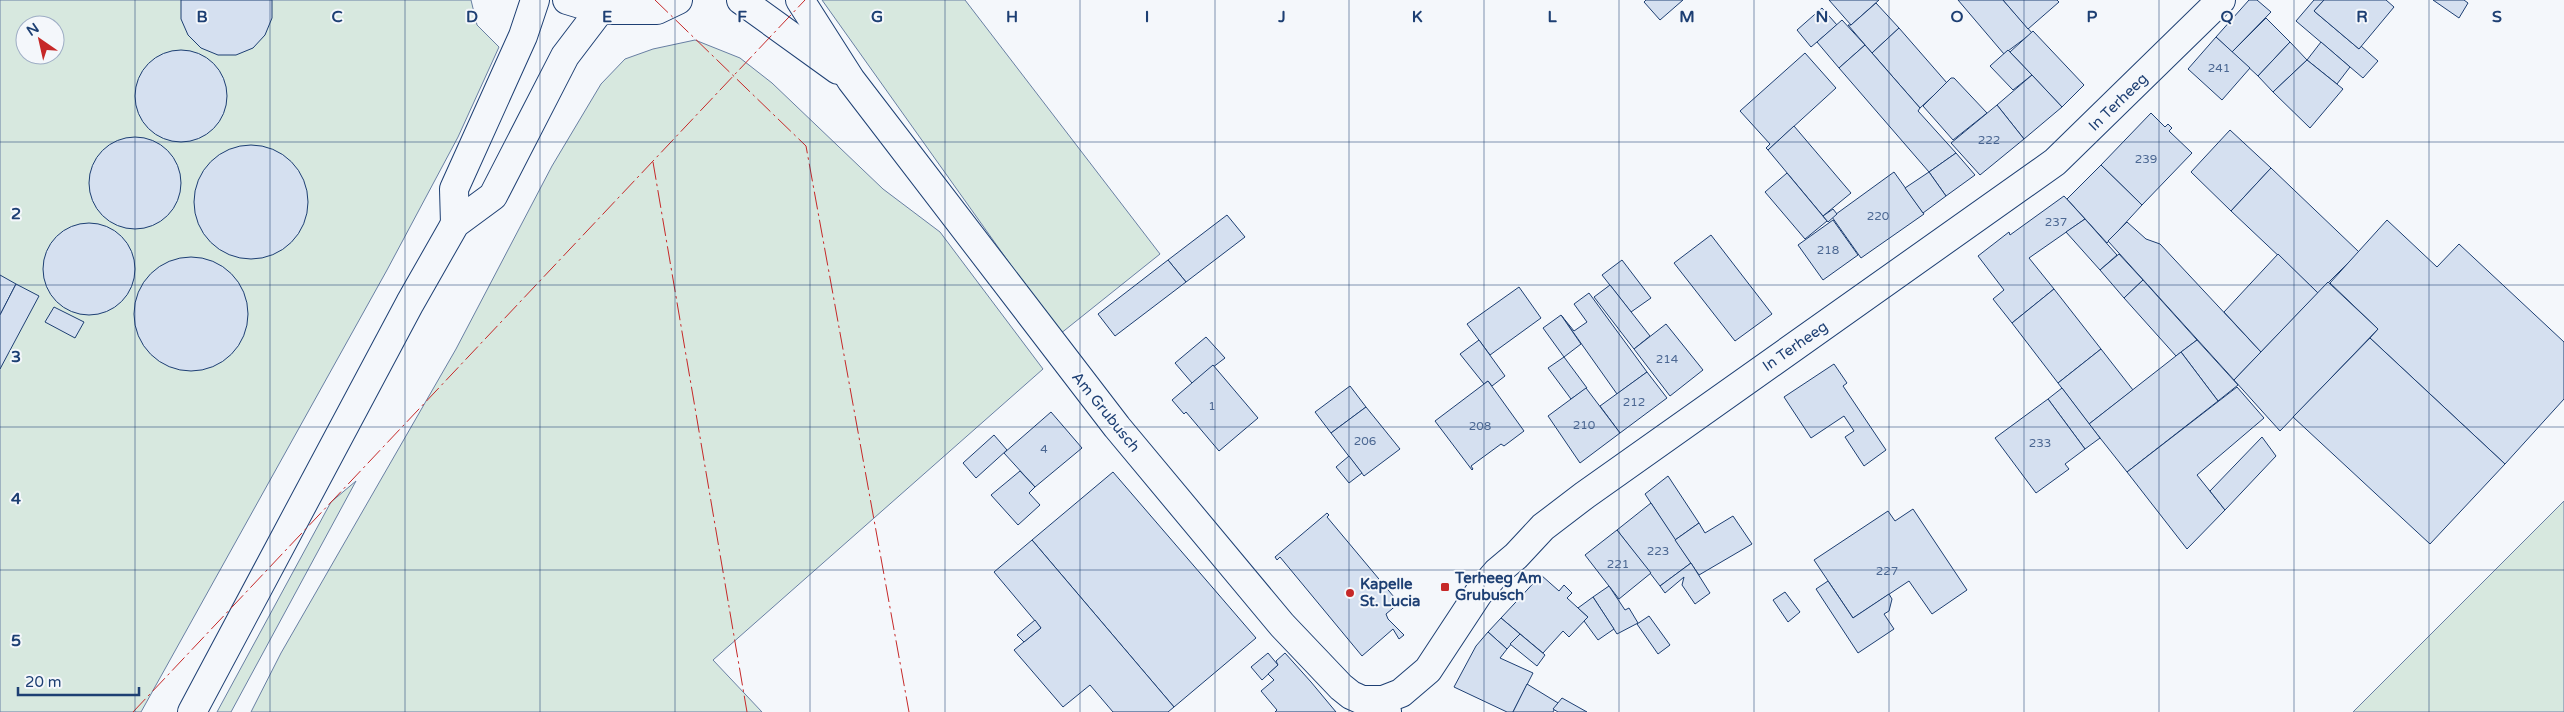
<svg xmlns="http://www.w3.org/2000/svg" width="2564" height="712" viewBox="0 0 2564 712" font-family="'Varela Round',sans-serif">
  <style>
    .green { fill: #d7e8df; stroke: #687fa3; fill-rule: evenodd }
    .building { fill: #d5e0f0; stroke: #1d3f73 }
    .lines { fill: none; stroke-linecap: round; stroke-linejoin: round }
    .minor-casing { stroke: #1d3f73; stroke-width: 30 }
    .tertiary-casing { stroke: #1d3f73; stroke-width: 30 }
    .secondary-casing { stroke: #1d3f73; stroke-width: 30 }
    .minor { stroke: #f4f7fb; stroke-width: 28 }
    .tertiary { stroke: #f4f7fb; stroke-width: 28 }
    .secondary { stroke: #f4f7fb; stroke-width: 28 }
    .power { stroke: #c62828; stroke-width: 1; stroke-dasharray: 18 4 2.5 4; stroke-linecap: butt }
    .grid { fill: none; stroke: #1d3f73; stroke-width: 1; stroke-opacity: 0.55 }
    .poi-dot { fill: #c62828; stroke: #f4f7fb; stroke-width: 2 }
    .labels { text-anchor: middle; stroke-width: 4; stroke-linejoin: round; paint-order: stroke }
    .number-label { font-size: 12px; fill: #4b6792 }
    .street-label { font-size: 15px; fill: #1d3f73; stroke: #f4f7fb }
    .poi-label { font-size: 15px; font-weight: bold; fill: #1d3f73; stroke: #f4f7fb; text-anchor: start }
    .grid-label { font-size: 16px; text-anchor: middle; font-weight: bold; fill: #1d3f73; stroke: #f4f7fb; stroke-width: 4; stroke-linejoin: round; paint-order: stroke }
  </style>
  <rect width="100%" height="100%" fill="#f4f7fb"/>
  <!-- green -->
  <g class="green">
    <path d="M0,0h471l6,25 22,22 -41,90 -71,133 -246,442h-141zM25,25h30v30h-30z"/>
    <path d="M822,0h143l195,254 -100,80z"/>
    <path d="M695,40l45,18 32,25 111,106 57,43 103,137 -330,291 49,52h-511l30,-59 175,-304 96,-183 49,-82 24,-25 28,-10z"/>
    <path d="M356,481l-125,231h-14l114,-210z"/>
    <path d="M2564,501v211h-211z"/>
  </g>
  <!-- building -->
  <g class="building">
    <path d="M272,0v18l-7,17 -12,13 -17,7h-18l-17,-7 -13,-13 -7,-16v-19z"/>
    <path d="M1646,0h37l-23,20 -16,-18z"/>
    <path d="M1829,0h50l-28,25z"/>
    <path d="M1958,0h45l29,33 -28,21z"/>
    <path d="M2003,0h54l2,2 -31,27z"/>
    <path d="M2249,0h8l14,12 -39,40 -16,-15z"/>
    <path d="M2314,0h10l-10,11 45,38 2,-3 17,15 -15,17 -67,-57z"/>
    <path d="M2324,0h62l8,7 -35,42 -45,-38z"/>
    <path d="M2433,0h31l4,3 -9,15z"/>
    <path d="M1876,3l23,25 -27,25 -24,-28h3z"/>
    <path d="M1822,8l15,17 -26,22 -14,-17z"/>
    <path d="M2266,18l24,24 -32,34 -26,-24z"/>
    <path d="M1842,20l23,25 -26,23 -22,-26z"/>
    <path d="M1899,28l48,55 -27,25 -48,-55z"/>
    <path d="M2033,31l51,54 -22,22 -52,-55z"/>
    <path d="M2216,37l34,31 -28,32 -34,-31z"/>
    <path d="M2290,42l17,18 -34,32 -15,-16z"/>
    <path d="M2321,42l29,25 -13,17 -30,-24z"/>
    <path d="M1865,45l55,63 -2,3 38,42 -27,19 -90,-104z"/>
    <path d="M2008,50l24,25 -19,15 -23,-24z"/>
    <circle cx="181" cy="96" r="46"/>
    <path d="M1805,53l31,35 -68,62 -2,-2 4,-4 -30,-33z"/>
    <path d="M2307,60l36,29 -33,39 -37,-36z"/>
    <path d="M2032,75l30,32 -38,32 -27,-34z"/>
    <path d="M1951,78h3l33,35 -34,27 -30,-34z"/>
    <path d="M1997,105l27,34 -44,36 -29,-32z"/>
    <path d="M2151,113l14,14 3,-3 4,4 -3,3 23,22 -50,52 -41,-40z"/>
    <path d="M1794,126l57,67 -28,23 -55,-66z"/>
    <path d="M2230,130l41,38 -40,43 -40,-39z"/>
    <circle cx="135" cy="183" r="46"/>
    <circle cx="251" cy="202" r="57"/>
    <path d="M1956,153l19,22 -29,21 -17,-24z"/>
    <path d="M2101,165l41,40 -35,38 -40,-44z"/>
    <path d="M2271,168l88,84 -41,41 -87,-82z"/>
    <path d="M1894,172l30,42 -63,44 -29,-41z"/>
    <path d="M1929,172l17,24 -23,17 -18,-25z"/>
    <path d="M1787,173l40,48 -22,18 -40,-47z"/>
    <path d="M2064,196l21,23 -56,39 25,31 -42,34 -19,-24 11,-9 -26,-34 31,-24 1,3z"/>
    <path d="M1833,209l4,5 -9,8 -5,-6z"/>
    <path d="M1227,215l18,22 -59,45 -18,-22z"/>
    <path d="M2085,219l32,36 -17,15 -34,-38z"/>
    <path d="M1833,220l25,35 -35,25 -25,-35z"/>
    <path d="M2387,220l50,47 22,-23 105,98v57l-59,65 -135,-126 8,-9 -48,-46z"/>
    <path d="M2127,222l19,17 14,5 101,108 -27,28 -126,-139z"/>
    <circle cx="89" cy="269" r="46"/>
    <path d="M1711,235l61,79 -37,27 -61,-78z"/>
    <path d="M2119,254l24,26 -19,18 -24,-28z"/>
    <path d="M2278,254l40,39 -57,59 -37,-40z"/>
    <circle cx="191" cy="314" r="57"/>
    <path d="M1168,260l18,22 -71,54 -17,-22z"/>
    <path d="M1622,260l29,38 -20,14 -29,-37z"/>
    <path d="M0,275l16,9 -16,31z"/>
    <path d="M2143,280l54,60 -21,16 -52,-58z"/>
    <path d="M2328,282l50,47 -98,102 -46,-51z"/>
    <path d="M16,284l23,12 -39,73v-54z"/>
    <path d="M1610,285l40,51 -16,13 -40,-52z"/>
    <path d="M1519,287l22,31 -51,37 -23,-31z"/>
    <path d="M2054,289l47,60 -43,34 -46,-60z"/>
    <path d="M1589,293l58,79 -30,22 -56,-79 13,16 13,-9 -13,-18z"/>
    <path d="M54,307l30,15 -9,16 -30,-16z"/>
    <path d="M1561,315l20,29 -17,13 -21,-29z"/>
    <path d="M1666,324l37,46 -33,26 -36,-47z"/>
    <path d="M1206,337l19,21 -33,25 -17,-20z"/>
    <path d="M2370,338l135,126 -75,80 -137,-127z"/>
    <path d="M1479,340l26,36 -13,10 -4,-5 -4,3 -24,-30z"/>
    <path d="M2197,340l41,45 -20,16 -37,-49z"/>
    <path d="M2101,349l32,41 -44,34 -31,-41z"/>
    <path d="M2181,352l37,49 -91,71 -38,-48z"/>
    <path d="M1564,357l23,31 -16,11 -23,-31z"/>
    <path d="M1834,364l13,19 -4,3 43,64 -22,16 -19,-29 9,-6 -10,-15 -33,22 -27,-41z"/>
    <path d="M1213,365l45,53 -39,33 -33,-39 -2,2 -12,-14z"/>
    <path d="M1647,372l20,26 -47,35 -20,-27z"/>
    <path d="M1488,381l36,50 -20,15 -3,-2 -30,22 2,3 -1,1 -37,-49z"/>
    <path d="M1350,386l16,21 -35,26 -16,-21z"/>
    <path d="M2237,387l27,31 -67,57 28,35 -38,39 -60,-77z"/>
    <path d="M1586,388l34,45 -40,30 -32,-47z"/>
    <path d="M2062,388l38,50 -15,11 -37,-50z"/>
    <path d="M2048,399l37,50 -20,15 4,5 -33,24 -41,-55z"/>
    <path d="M1366,407l34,42 -36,27 -33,-43z"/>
    <path d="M1051,412l31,36 -47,39 -31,-34z"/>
    <path d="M994,435l13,15 -31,28 -13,-15z"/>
    <path d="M2262,437l14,19 -51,54 -15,-19z"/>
    <path d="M1349,456l13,17 -13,10 -13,-16z"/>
    <path d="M1020,471l15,16 -6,6 11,12 -22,20 -27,-30z"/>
    <path d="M1113,472l143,166 -82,69 -142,-167z"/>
    <path d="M1668,476l31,47 -24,17 -30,-46z"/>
    <path d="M1651,503l40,60 -31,23 -43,-56z"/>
    <path d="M1913,509l54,81 -35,24 -23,-33 -56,37 -39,-58 74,-49 7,10z"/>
    <path d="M1327,513l2,2 -2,2 72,86 -13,11 2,5 16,16 -5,4 -6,-10 -31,27 -82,-99 -3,3 -2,-3z"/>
    <path d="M1733,516l19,28 -53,31 -24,-35 24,-17 6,10z"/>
    <path d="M1617,530l34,43 -32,26 -34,-44z"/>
    <path d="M1032,540l142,167 -6,5h-55l-23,-27 -27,22 -49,-57 27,-22 -47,-56z"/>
    <path d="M1691,563l19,30 -15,11 -13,-19 2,-8 -19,16 -5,-7z"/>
    <path d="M1541,575l18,16 5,-6 8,8 -5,5 21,19 -19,20 -6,-6 -20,22 -42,-35z"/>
    <path d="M1828,581l25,37 36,-24 3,5 -3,12 -5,3 10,15 -36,24 -42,-64z"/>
    <path d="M1609,586l16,24 4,-2 9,15 -21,11 -24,-37z"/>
    <path d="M1785,592l15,20 -12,10 -15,-22z"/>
    <path d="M1593,597l21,32 -16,11 -14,-19 4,-4 -10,-9z"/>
    <path d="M1649,616l21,29 -12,9 -21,-30z"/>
    <path d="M1501,618l19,16 -13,15 -19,-17z"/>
    <path d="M1035,620l6,8 -17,14 -7,-7z"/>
    <path d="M1488,632l19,17 -7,9 33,15 -20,39h-6l-53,-25 22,-41z"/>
    <path d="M1520,634l25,21 -8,11 -27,-22z"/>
    <path d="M1268,653l10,12 -16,15 -11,-13z"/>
    <path d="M1285,653l26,29 25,30h-61l2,-2 -16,-19 13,-11 -6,-6 10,-9 -2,-4z"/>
    <path d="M1527,684l31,19 -5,9h-40z"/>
    <path d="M1562,698l25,14h-29l-5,-3z"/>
  </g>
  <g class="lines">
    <defs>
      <path id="minor" d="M1383,700l18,-7 27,-23 50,-76 19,-22 19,-16 27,-29 42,-32 470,-333 166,-162"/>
      <g id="tertiary">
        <path d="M741,0l97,70"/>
        <path d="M800,0l51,80 266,347 165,198 59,62 10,8 11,5h21l4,12"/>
      </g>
      <g id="secondary">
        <path d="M567,0l33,10h57l21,-10"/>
        <path d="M455,224l-1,-35 69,-153 12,-36"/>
        <path d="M192,712l218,-409 45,-79 38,-28 72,-140 35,-46"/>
      </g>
    </defs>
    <!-- minor casing -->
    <use href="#minor" class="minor-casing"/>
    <!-- tertiary casing -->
    <use href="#tertiary" class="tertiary-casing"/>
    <!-- secondary casing -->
    <use href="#secondary" class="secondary-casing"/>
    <!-- minor -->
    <use href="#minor" class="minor"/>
    <!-- tertiary -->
    <use href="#tertiary" class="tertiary"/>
    <!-- secondary -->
    <use href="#secondary" class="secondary"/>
    <!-- power -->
    <g class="power">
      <path d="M655,0l151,146 103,566"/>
      <path d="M653,162l94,550"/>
      <path d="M133,712l672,-712"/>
    </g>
  </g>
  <!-- grid -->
  <path class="grid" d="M135,0v712M270,0v712M405,0v712M540,0v712M675,0v712M810,0v712M945,0v712M1080,0v712M1215,0v712M1349,0v712M1484,0v712M1619,0v712M1754,0v712M1889,0v712M2024,0v712M2159,0v712M2294,0v712M2429,0v712M0,142h2564M0,285h2564M0,427h2564M0,570h2564"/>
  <!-- markers -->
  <g class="poi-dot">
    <rect x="1440" y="582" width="10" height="10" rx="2.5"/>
    <circle cx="1350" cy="593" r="5"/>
  </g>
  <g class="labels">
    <!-- number labels -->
    <g class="number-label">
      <text x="2219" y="72">241</text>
      <text x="1989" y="144">222</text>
      <text x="2146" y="163">239</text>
      <text x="1878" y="220">220</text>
      <text x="2056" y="226">237</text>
      <text x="1828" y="254">218</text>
      <text x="1667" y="363">214</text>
      <text x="1634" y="406">212</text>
      <text x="1212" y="410">1</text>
      <text x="1584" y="429">210</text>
      <text x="1480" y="430">208</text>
      <text x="1365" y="445">206</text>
      <text x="2040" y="447">233</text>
      <text x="1044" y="453">4</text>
      <text x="1658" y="555">223</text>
      <text x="1618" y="568">221</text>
      <text x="1887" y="575">227</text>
    </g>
    <!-- street labels -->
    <g class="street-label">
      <text transform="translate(2118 102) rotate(-44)" y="5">In Terheeg</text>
      <text transform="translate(1795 346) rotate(-35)" y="5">In Terheeg</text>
      <text transform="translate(1106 412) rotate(51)" y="5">Am Grubusch</text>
    </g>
    <!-- poi labels -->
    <g class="poi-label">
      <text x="1455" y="583">Terheeg Am<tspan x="1455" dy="17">Grubusch</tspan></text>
      <text x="1360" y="589">Kapelle<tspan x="1360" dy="17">St. Lucia</tspan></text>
    </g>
  </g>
  <g class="grid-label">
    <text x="202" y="22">B</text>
    <text x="337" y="22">C</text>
    <text x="472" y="22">D</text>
    <text x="607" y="22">E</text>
    <text x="742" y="22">F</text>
    <text x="877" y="22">G</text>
    <text x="1012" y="22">H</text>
    <text x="1147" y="22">I</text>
    <text x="1282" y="22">J</text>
    <text x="1417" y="22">K</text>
    <text x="1552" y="22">L</text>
    <text x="1687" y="22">M</text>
    <text x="1822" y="22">N</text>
    <text x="1957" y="22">O</text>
    <text x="2092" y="22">P</text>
    <text x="2227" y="22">Q</text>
    <text x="2362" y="22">R</text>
    <text x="2497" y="22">S</text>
    <text x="16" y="219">2</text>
    <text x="16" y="362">3</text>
    <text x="16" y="504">4</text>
    <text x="16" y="646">5</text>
  </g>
  <!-- north arrow -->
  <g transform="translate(40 40) rotate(326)"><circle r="24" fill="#f4f7fb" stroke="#9eadc5"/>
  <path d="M0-4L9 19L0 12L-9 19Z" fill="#c62828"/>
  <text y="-8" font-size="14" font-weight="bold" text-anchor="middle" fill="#1d3f73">N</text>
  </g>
  <!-- scale -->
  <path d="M18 687v8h121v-8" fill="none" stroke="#1d3f73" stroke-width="2.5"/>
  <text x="25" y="687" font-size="15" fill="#1d3f73" stroke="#f4f7fb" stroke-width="4" paint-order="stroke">20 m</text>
</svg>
